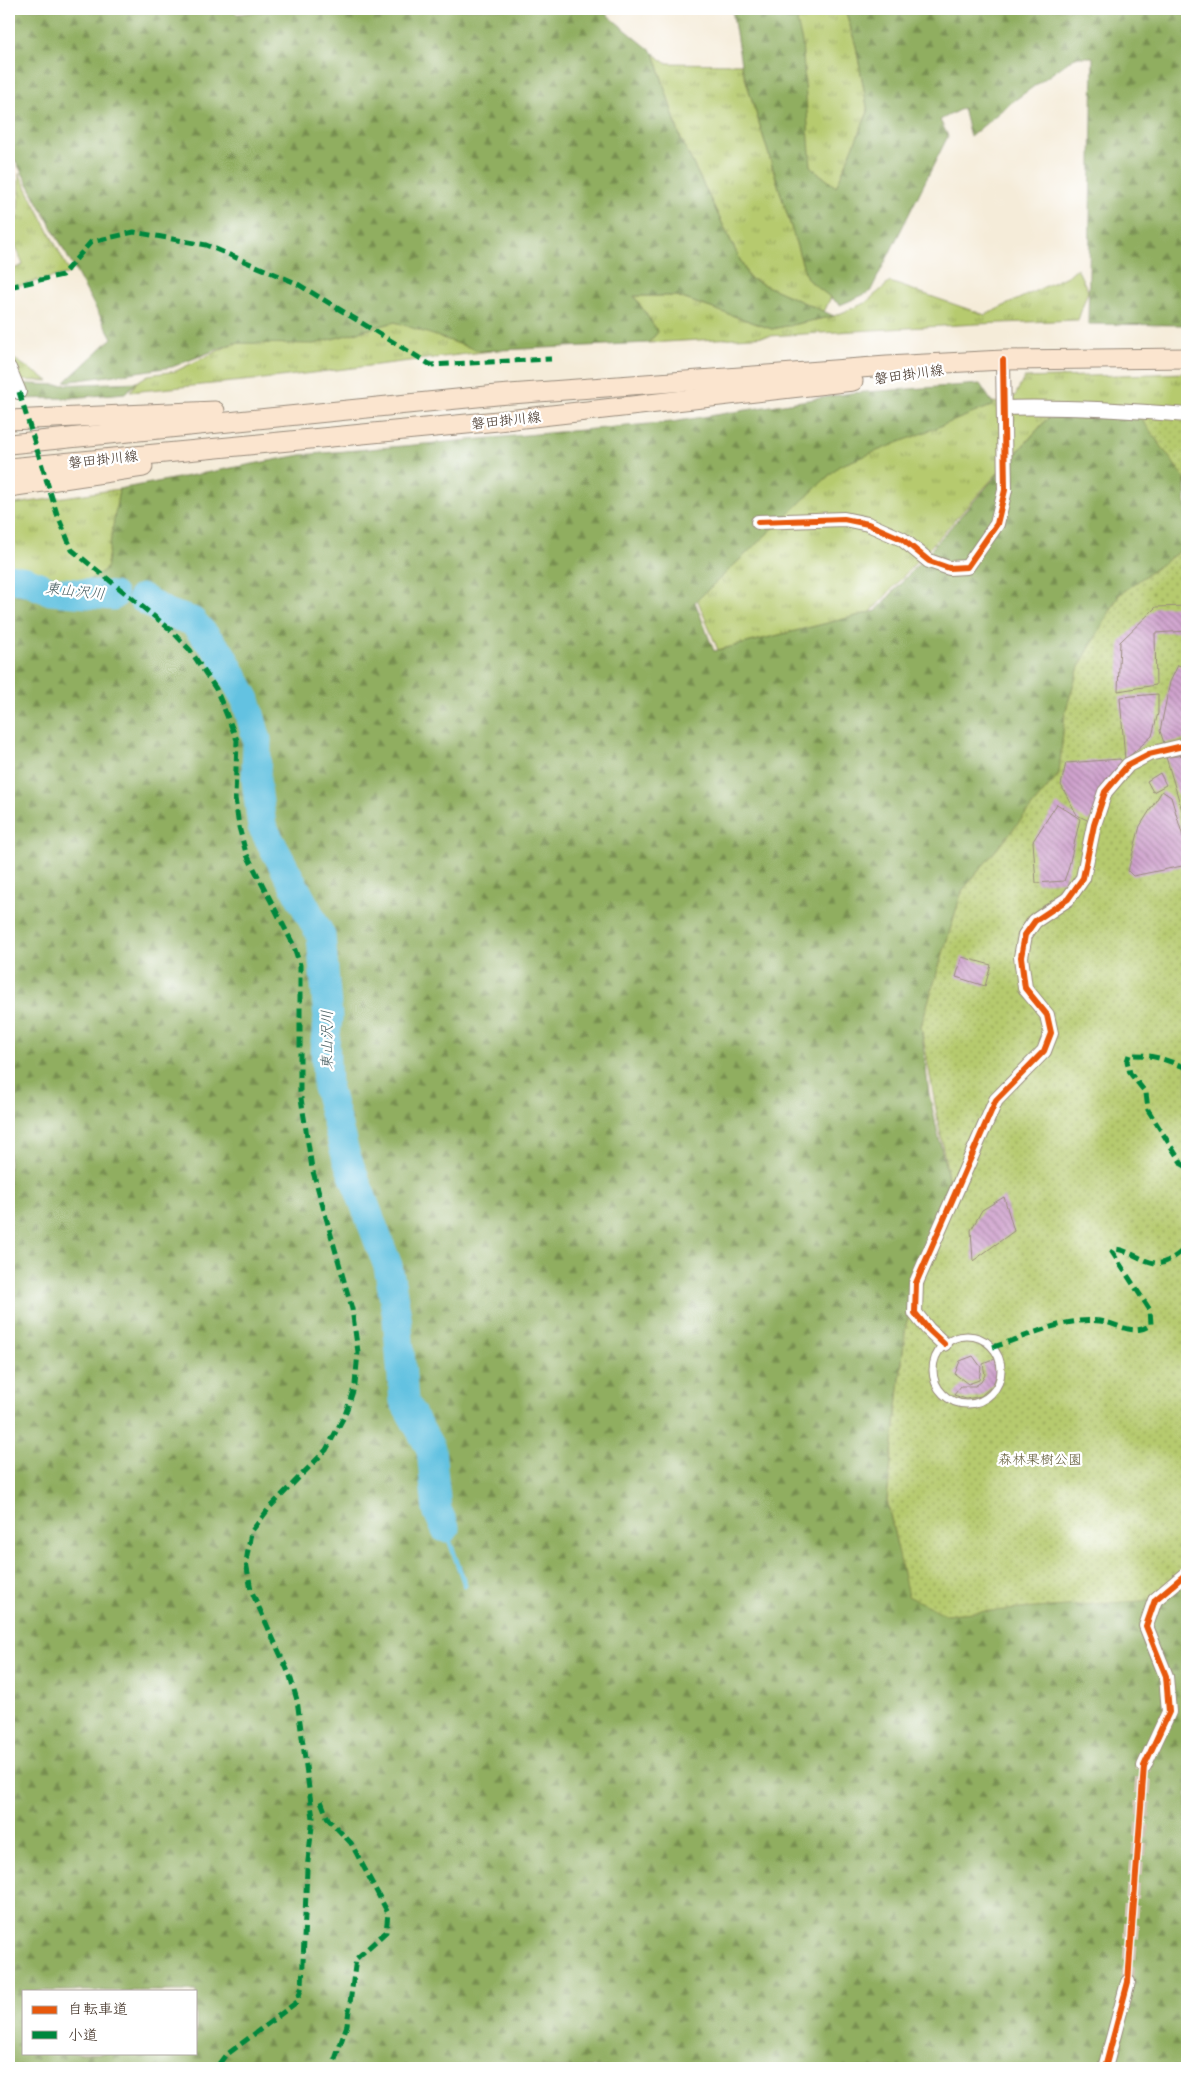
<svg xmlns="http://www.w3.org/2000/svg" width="1196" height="2077" viewBox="0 0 1196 2077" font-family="'Shantell Sans','Klee One',sans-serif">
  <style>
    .grass { fill: url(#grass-tufts); stroke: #787a46 }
    .forest { fill: url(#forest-firs); stroke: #666c40; fill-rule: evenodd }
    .park { fill: url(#park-dots); stroke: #787a46 }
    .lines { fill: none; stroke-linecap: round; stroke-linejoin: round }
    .stream { stroke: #63c2e1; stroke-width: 5 }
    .river { stroke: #63c2e1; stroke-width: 29 }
    .building { fill: url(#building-back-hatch) }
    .street-tunnel { stroke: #d0c5b4; stroke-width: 14; stroke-dasharray: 14 7; stroke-linecap: butt }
    .lane-casing { stroke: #988b7c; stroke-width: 9 }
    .street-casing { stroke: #988b7c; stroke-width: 16 }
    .secondary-casing { stroke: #988b7c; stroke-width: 21 }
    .lane { stroke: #fff; stroke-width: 7 }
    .street { stroke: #fff; stroke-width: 14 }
    .secondary { stroke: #fbe5cf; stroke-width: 19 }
    .quiet { stroke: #00873e; stroke-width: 5; stroke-dasharray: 10 5; stroke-linecap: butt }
    .cycleway-casing { stroke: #fff; stroke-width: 9 }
    .cycleway { stroke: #e8590c; stroke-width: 6 }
    .labels { text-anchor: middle; stroke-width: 4.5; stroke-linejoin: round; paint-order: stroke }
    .street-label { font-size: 14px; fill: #3b2a1e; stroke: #fff }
    .park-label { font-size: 14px; fill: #605a36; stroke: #fff }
    .water-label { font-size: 15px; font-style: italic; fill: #495f62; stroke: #fff }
  </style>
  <defs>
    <pattern id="grass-tufts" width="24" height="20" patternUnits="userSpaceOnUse" patternTransform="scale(1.25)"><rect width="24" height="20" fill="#b6ca6e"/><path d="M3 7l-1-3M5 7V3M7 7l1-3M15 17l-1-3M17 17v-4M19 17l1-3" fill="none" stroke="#95a45a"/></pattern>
    <pattern id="forest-firs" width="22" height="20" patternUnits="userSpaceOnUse" patternTransform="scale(1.25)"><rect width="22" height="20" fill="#90ae61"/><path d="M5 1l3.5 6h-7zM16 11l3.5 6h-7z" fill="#778e4f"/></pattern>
    <pattern id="park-dots" width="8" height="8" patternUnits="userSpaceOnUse" patternTransform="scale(1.25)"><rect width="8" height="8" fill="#b6ca6e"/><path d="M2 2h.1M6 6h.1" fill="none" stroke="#95a45a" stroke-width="1.8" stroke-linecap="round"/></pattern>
    <pattern id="building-back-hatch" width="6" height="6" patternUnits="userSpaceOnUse" patternTransform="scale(1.25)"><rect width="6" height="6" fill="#cfa2cd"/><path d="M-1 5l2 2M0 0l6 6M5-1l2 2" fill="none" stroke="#a984a6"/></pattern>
  </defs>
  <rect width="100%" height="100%" fill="#fff"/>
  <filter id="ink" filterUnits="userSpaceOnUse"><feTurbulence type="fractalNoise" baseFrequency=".02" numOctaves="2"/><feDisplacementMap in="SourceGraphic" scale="10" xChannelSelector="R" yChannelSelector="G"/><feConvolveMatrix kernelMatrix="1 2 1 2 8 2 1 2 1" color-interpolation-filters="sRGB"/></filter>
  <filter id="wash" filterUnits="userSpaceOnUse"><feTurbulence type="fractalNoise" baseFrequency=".0096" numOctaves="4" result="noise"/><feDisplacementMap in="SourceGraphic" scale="20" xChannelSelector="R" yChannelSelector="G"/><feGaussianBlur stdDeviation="1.12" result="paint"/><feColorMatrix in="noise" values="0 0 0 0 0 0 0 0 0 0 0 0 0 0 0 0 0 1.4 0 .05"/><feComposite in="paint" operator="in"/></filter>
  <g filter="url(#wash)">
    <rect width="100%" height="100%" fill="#f5ecd9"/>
    <!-- grass -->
    <g class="grass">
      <path d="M794,9h51l11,37 12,66 -31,76 -26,-21z"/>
      <path d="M654,53l11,10 76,1 66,215 24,18 -7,15 -75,-34 -69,-141z"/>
      <path d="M19,173l51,100 -61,15v-17l14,-6 -7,-19 -7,1v-28l9,-2z"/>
      <path d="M1077,268l11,23 -10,29 -102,4 -328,19 10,-11 -24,-36h42l96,33 62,-13 31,-13 25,-21 95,33 84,-40z"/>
      <path d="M395,322l96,29 -228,28 -133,13 7,-10 11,-7 28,-4 58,-28 96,-4z"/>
      <path d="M9,356l40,25 -40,-1z"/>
      <path d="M1187,373v83l-32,-38 -106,-9 -1,9 -178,195 -152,37 -21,-51 142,-133 153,-64 11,1v-5l12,-2 9,-18z"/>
      <path d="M119,489l-8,82 -46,24 -56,-8v-82z"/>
    </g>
    <!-- forest -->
    <g class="forest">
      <path d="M9,9h222l6,5 47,-5h316l54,44 26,84 69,141 85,38 -62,13 -96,-33h-42l24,36 -10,11 -168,8 -85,-29 -81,22 -80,-1 -62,24 -107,15 47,-44 -97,-178 -6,-3z"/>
      <path d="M732,9h62l8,33 9,125 25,20 32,-75 -12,-66 -11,-37h342v316l-99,-1 5,-267h-18l-67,48 -38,32 -7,-29 -23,12 8,16 -78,156 -30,13 -33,-26 -66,-215z"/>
      <path d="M137,382l-12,11 -55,5 -61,1v-16l47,2z"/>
      <path d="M980,384l14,21 -155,61 -144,136 19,49 162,-40 172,-193c35,-2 69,0 103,-1l34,62 2,67 -68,49 -40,72 -14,46 -6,61 -97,117 -41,135 8,68 20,88 -43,143 -19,175 10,46 290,21v501h-1178v-1482l52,12 45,-29 13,-80 182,-34 371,-33 179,-29zM24,1991h172v62h-172z"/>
    </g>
    <!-- park -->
    <g class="park">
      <path d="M1135,410l52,5v71l-2,-7z"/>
      <path d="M1187,546v1021l-32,33 -210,14 -37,-18 -21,-96 19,-175 43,-143 -28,-156 41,-135 97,-117 6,-61 14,-46 40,-72z"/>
    </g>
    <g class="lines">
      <!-- stream -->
      <path class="stream" d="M445,1528l20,57"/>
      <!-- river -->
      <g class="river">
        <path d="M9,578l17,3 25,10 62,5"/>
        <path d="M142,598l24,15 26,8 29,33 25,46 11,40 -1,40 6,46 59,110 7,82 -3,24 2,45 19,69 42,110 9,51 7,84 27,48 6,61 8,18"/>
      </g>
    </g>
    <g id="blocks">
      <!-- building -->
      <g class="building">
        <path d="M9,170l5,15 -5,2z"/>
        <path d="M11,196l1,19h-3v-18z"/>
        <path d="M1187,606v25l-32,2 1,52 -38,6 2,-49 36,-35z"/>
        <path d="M1178,665l9,3v71l-23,4 -4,-12 10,-49z"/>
        <path d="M1158,694v19l-6,23 -27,24 -5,-63z"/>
        <path d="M1187,755v72l-21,-70z"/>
        <path d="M1120,759l3,4 -34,58 -12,-6 -16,-30 5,-22z"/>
        <path d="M1160,773l6,12 -13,7 -6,-11z"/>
        <path d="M1162,791l9,6 16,53v15l-54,11 -5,-5 12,-45z"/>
        <path d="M1057,804l23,15 -12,51 -4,11 -28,2 -3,-42z"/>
        <path d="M962,957l29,8 -6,21 -29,-9z"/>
        <path d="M1004,1197l10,34 -41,30 -2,-31 11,-20z"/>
        <path d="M973,1356l8,11 -2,13 -11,4 -13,-10 5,-13z"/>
        <path d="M995,1359l3,12 -5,14 -12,11 -15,3 -12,-4 7,-9h14l6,-4 4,-7 -2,-11z"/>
      </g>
    </g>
  </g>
  <g filter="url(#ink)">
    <use href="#blocks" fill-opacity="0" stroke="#988b7c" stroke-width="1"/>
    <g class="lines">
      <!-- street-tunnel -->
      <path class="street-tunnel" d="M1128,1982l16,-216"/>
      <defs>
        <circle id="lane" cx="967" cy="1370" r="34"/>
        <g id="street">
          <path d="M9,368l10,24"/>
          <path d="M1004,408c61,-2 122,2 183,7"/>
          <path d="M758,522l86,-3 24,5 34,15 27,22 20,7 18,-1 30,-43 8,-34 -2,-130"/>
          <path d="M944,1344l-16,-15 -13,-16 1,-30 80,-183 48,-49 7,-18 -4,-18 -22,-27 -4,-31 4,-22 10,-14 33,-22 15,-21 11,-53 11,-33 23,-27 21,-11 38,-9"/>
          <path d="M1144,1766l25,-54 -3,-36 -20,-50 9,-26 32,-27"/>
          <path d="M1105,2068l23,-86"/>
        </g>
        <g id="secondary">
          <path d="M9,420l206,-9"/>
          <path d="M9,444l488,-49 390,-29 116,-6 184,-2"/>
          <path d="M9,468l489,-47 355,-40"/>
          <path d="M9,487l134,-20"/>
        </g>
      </defs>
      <!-- lane casing -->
      <use href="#lane" class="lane-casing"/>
      <!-- street casing -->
      <use href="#street" class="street-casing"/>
      <!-- secondary casing -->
      <use href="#secondary" class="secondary-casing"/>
      <!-- lane -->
      <use href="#lane" class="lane"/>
      <!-- street -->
      <use href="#street" class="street"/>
      <!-- secondary -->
      <use href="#secondary" class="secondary"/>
      <!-- quiet -->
      <g class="quiet">
        <path d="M9,287l53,-12 29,-33 43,-10 72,13 90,38 135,82 120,-6"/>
        <path d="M19,392l38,122 15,36 99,80 19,20 26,39 21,51 -2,58 4,29 7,26 47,91 7,21v127l12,76 40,141 6,43 -3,33 -10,30 -19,35 -56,57 -19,25 -5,30 5,28 39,86 7,24 16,118 -6,51 -5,117 -5,16 -72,54 -9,12"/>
        <path d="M1187,1068c-21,-8 -34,-14 -58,-13l-2,6 3,12 16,20 2,17 34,54 5,3"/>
        <path d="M993,1347c34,-10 70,-30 107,-26 17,2 35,17 51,3l-1,-14 -38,-58 2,-3c17,0 37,21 53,12 7,-3 14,-9 20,-14"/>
        <path d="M321,1801l7,18 23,24 37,70 -2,19 -30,27 -9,66 -15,43"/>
      </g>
      <defs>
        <g id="cycleway">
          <path d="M758,522l86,-3 24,5 34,15 27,22 20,7 18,-1 30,-43 8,-34 -2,-130"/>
          <path d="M944,1344l-16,-15 -13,-16 1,-30 80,-183 48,-49 7,-18 -4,-18 -22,-27 -4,-31 4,-22 10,-14 33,-22 15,-21 11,-53 11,-33 23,-27 21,-11 38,-9"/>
          <path d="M1105,2068l23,-86 16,-216 25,-54 -3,-36 -20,-50 9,-26 32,-27"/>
        </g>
      </defs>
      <!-- cycleway casing -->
      <use href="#cycleway" class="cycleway-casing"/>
      <!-- cycleway -->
      <use href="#cycleway" class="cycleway"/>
    </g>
  </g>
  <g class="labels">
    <!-- street labels -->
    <g class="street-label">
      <text transform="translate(909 374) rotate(-8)" y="5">磐田掛川線</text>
      <text transform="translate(506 420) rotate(-6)" y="5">磐田掛川線</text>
      <text transform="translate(103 459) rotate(-6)" y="5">磐田掛川線</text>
    </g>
    <!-- park labels -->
    <g class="park-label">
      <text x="1040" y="1464">森林果樹公園</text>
    </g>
    <!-- water labels -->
    <g class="water-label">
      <text transform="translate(75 591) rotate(6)" y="5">東山沢川</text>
      <text transform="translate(327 1040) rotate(-90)" y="5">東山沢川</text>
    </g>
  </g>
  <!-- margin -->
  <rect width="1196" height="2077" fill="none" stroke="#fff" stroke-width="30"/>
  <!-- legend -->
  <rect x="22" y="1990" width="175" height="65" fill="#ffffff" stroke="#b1aaa5"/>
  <rect x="32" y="2006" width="25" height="8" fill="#e8590c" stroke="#b1aaa5"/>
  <text x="68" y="2014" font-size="15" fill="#3b2a1e">自転車道</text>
  <rect x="32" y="2031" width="25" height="8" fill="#00873e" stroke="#b1aaa5"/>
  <text x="68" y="2040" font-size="15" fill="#3b2a1e">小道</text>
</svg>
